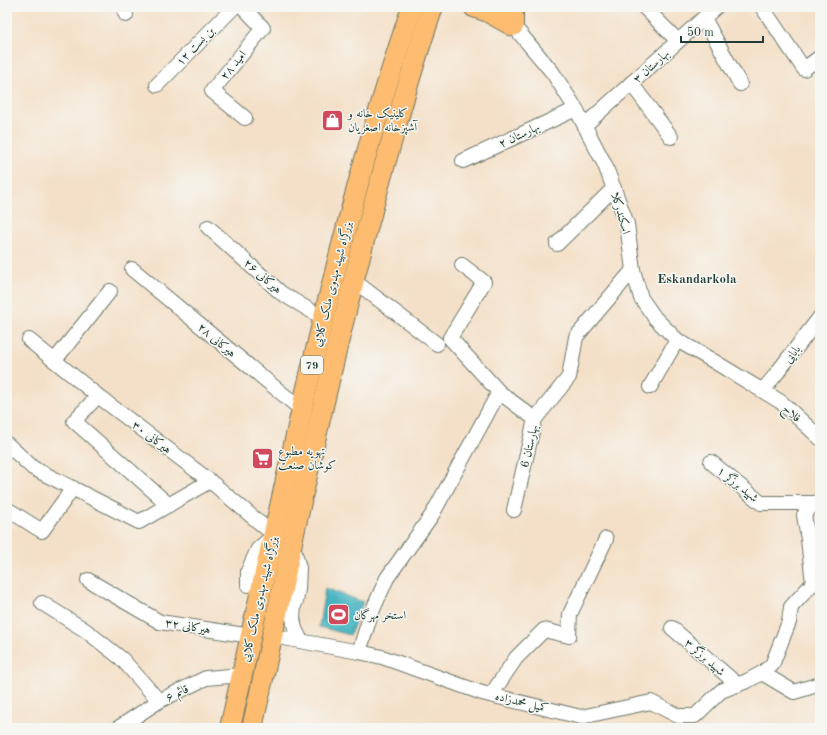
<svg xmlns="http://www.w3.org/2000/svg" width="827" height="735" viewBox="0 0 827 735" font-family="'Old Standard TT',Amiri,serif">
  <style>
    .water { fill: #46b5c1; stroke: #32797a }
    .lines { fill: none; stroke-linecap: round; stroke-linejoin: round }
    .minor-casing { stroke: #6a7668; stroke-width: 16 }
    .highway-casing { stroke: #6a7668; stroke-width: 22 }
    .minor { stroke: #fff; stroke-width: 14 }
    .highway { stroke: #fdbc6f; stroke-width: 20 }
    .labels { text-anchor: middle; stroke-width: 3; stroke-linejoin: round; paint-order: stroke }
    .shield { fill: #f6f6f2; stroke: #60746d; stroke-width: 1 }
    .shield-label { font-size: 11px; font-weight: bold; fill: #1f3d34 }
    .street-label { font-size: 12px; fill: #1f3d34; stroke: #f6f6f2 }
    .poi-label { font-size: 12px; fill: #1f3d34; stroke: #f6f6f2; text-anchor: start }
    .neighbourhood-label { font-size: 13px; font-weight: bold; fill: #1f3d34; stroke: #f6f6f2 }
  </style>
  <rect width="100%" height="100%" fill="#f6f6f2"/>
  <filter id="ink" filterUnits="userSpaceOnUse"><feTurbulence type="fractalNoise" baseFrequency=".025" numOctaves="2"/><feDisplacementMap in="SourceGraphic" scale="8" xChannelSelector="R" yChannelSelector="G"/><feConvolveMatrix kernelMatrix="1 2 1 2 8 2 1 2 1" color-interpolation-filters="sRGB"/></filter>
  <filter id="wash" filterUnits="userSpaceOnUse"><feTurbulence type="fractalNoise" baseFrequency=".012" numOctaves="4" result="noise"/><feDisplacementMap in="SourceGraphic" scale="16" xChannelSelector="R" yChannelSelector="G"/><feGaussianBlur stdDeviation="0.9" result="paint"/><feColorMatrix in="noise" values="0 0 0 0 0 0 0 0 0 0 0 0 0 0 0 0 0 1.4 0 .05"/><feComposite in="paint" operator="in"/></filter>
  <g filter="url(#wash)">
    <rect width="100%" height="100%" fill="#f4e0c8"/>
    <!-- water -->
    <path class="water" d="M325,588l38,14 -13,33 -31,-8z"/>
  </g>
  <g filter="url(#ink)">
    <g class="lines">
      <defs>
        <g id="minor">
          <path d="M123,7l3,8"/>
          <path d="M243,7l20,21 -51,63 33,27"/>
          <path d="M644,7l34,34"/>
          <path d="M762,7l42,62 16,-12"/>
          <path d="M507,18l46,55 23,36 29,56 22,59 6,46 8,28 14,20 22,22 38,22 66,40 39,36"/>
          <path d="M704,18l36,66"/>
          <path d="M631,83l40,54"/>
          <path d="M157,85l77,-78"/>
          <path d="M585,125l131,-118"/>
          <path d="M463,161l113,-52"/>
          <path d="M208,227l73,66 42,25"/>
          <path d="M557,244l57,-56"/>
          <path d="M462,265l22,17 -34,56 49,54 36,27"/>
          <path d="M132,269l170,141"/>
          <path d="M353,280l84,64"/>
          <path d="M29,340l69,56 112,85 64,54 -16,14 -10,22v14"/>
          <path d="M55,360l55,-69"/>
          <path d="M650,387l27,-47"/>
          <path d="M763,390l10,-12 47,-61"/>
          <path d="M98,396l-24,25 95,84"/>
          <path d="M7,444l26,24 106,54 71,-41"/>
          <path d="M711,462l50,41h53l6,-1"/>
          <path d="M7,509l35,22 31,-43"/>
          <path d="M514,510l21,-91 34,-42 7,-40 57,-67"/>
          <path d="M293,546l6,22 -1,21 -2,12 -2,4 -1,13 2,11 6,12"/>
          <path d="M88,580l72,42 91,14"/>
          <path d="M42,603l43,27 37,29 37,42"/>
          <path d="M672,628l66,57"/>
          <path d="M273,636l86,16 23,5 100,36 99,24 70,-15 27,14h17l26,-25 26,-10 15,-8 10,-8 17,-43 2,-15 22,-24 -5,-44 -4,-24 10,-12"/>
          <path d="M359,652l12,-38 16,-36 45,-63 67,-123"/>
          <path d="M762,673l32,19 26,-8"/>
          <path d="M491,695l25,-37 28,-28 25,6 1,-22 36,-75"/>
          <path d="M118,728l41,-27 47,-23 36,-3"/>
        </g>
        <g id="highway">
          <path d="M474,7l12,4 27,15v-14l-2,-5"/>
          <path d="M230,728c25,-109 49,-219 74,-328 31,-132 64,-264 108,-393"/>
          <path d="M252,728c14,-62 27,-124 40,-186 30,-134 61,-268 99,-399 13,-46 26,-91 42,-136"/>
        </g>
      </defs>
      <!-- minor casing -->
      <use href="#minor" class="minor-casing"/>
      <!-- highway casing -->
      <use href="#highway" class="highway-casing"/>
      <!-- minor -->
      <use href="#minor" class="minor"/>
      <!-- highway -->
      <use href="#highway" class="highway"/>
    </g>
  </g>
  <!-- icons -->
  <defs>
    <symbol id="shop-square" viewBox="-11 -11 22 22"><rect x="-9" y="-9" width="18" height="18" rx="4" fill="#d1495b" stroke="#f6f6f2"/><path d="M-5-2.5h2.3a2.7 3.5 0 0 1 5.4 0H5L5.5 6h-11ZM-1.5-2.5h3a1.5 2.3 0 0 0-3 0Z" fill="#fff"/></symbol>
    <symbol id="supermarket-square" viewBox="-11 -11 22 22"><rect x="-9" y="-9" width="18" height="18" rx="4" fill="#d1495b" stroke="#f6f6f2"/><path d="M-6-5.5h2.5l.6 2H6L4.5 2H-2.5L-4.4-4H-6ZM-1.5 3.2a1.3 1.3 0 1 0 .1 0ZM3 3.2a1.3 1.3 0 1 0 .1 0Z" fill="#fff"/></symbol>
    <symbol id="stadium-square" viewBox="-11 -11 22 22"><rect x="-9" y="-9" width="18" height="18" rx="4" fill="#d1495b" stroke="#f6f6f2"/><path d="M0-5a6.5 5 0 1 0 0 10a6.5 5 0 1 0 0-10ZM-3.5-1.8h7v3.6h-7Z" fill="#fff"/></symbol>
  </defs>
  <g fill-rule="evenodd">
    <use href="#shop-square" x="320" y="108" width="25" height="25"/>
    <use href="#supermarket-square" x="250" y="446" width="25" height="25"/>
    <use href="#stadium-square" x="326" y="602" width="25" height="25"/>
  </g>
  <g class="labels">
    <!-- shield labels -->
    <rect class="shield" x="301" y="356" width="22" height="18" rx="3"/>
    <g class="shield-label">
      <text x="312" y="369">79</text>
    </g>
    <!-- street labels -->
    <g class="street-label">
      <text transform="translate(195 46) rotate(-46)" y="4">بن بست ۱۲</text>
      <text transform="translate(233 65) rotate(-51)" y="4">امید ۲۸</text>
      <text transform="translate(651 66) rotate(-42)" y="4">بهارستان ۳</text>
      <text transform="translate(519 135) rotate(-25)" y="4">بهارستان ۲</text>
      <text transform="translate(621 213) rotate(74)" y="4">اسکندرکلا</text>
      <text transform="translate(263 276) rotate(41)" y="4">هیرکانی ۲۶</text>
      <text transform="translate(332 284) rotate(-76)" y="4">بزرگراه شهید مهدوی ملک کلایی</text>
      <text transform="translate(217 340) rotate(40)" y="4">هیرکانی ۲۸</text>
      <text transform="translate(792 354) rotate(-53)" y="4">بابایی</text>
      <text transform="translate(792 413) rotate(43)" y="4">فلاح</text>
      <text transform="translate(152 437) rotate(37)" y="4">هیرکانی ۳۰</text>
      <text transform="translate(529 446) rotate(-77)" y="4">بهارستان 6</text>
      <text transform="translate(738 484) rotate(39)" y="4">شهید برزگر ۱</text>
      <text transform="translate(259 599) rotate(-77)" y="4">بزرگراه شهید مهدوی ملک کلایی</text>
      <text transform="translate(188 626) rotate(9)" y="4">هیرکانی ۳۲</text>
      <text transform="translate(705 657) rotate(41)" y="4">شهید برزگر ۳</text>
      <text transform="translate(177 693) rotate(-26)" y="4">قائم ۶</text>
      <text transform="translate(522 702) rotate(14)" y="4">کمیل محمدزاده</text>
    </g>
    <!-- poi labels -->
    <g class="poi-label">
      <text x="348" y="117">کلینیک خانه و<tspan x="348" dy="14">آشپزخانه اصغریان</tspan></text>
      <text x="278" y="455">تهویه مطبوع<tspan x="278" dy="14">کوشان صنعت</tspan></text>
      <text x="354" y="619">استخر مهرگان</text>
    </g>
    <!-- neighbourhood labels -->
    <g class="neighbourhood-label">
      <text x="697" y="283">Eskandarkola</text>
    </g>
  </g>
  <!-- margin -->
  <rect width="827" height="735" fill="none" stroke="#f6f6f2" stroke-width="24"/>
  <!-- scale -->
  <path d="M681 36v6h82v-6" fill="none" stroke="#1f3d34" stroke-width="2"/>
  <text x="687" y="36" font-size="12" fill="#1f3d34" stroke="#f6f6f2" stroke-width="3" paint-order="stroke">50 m</text>
</svg>
